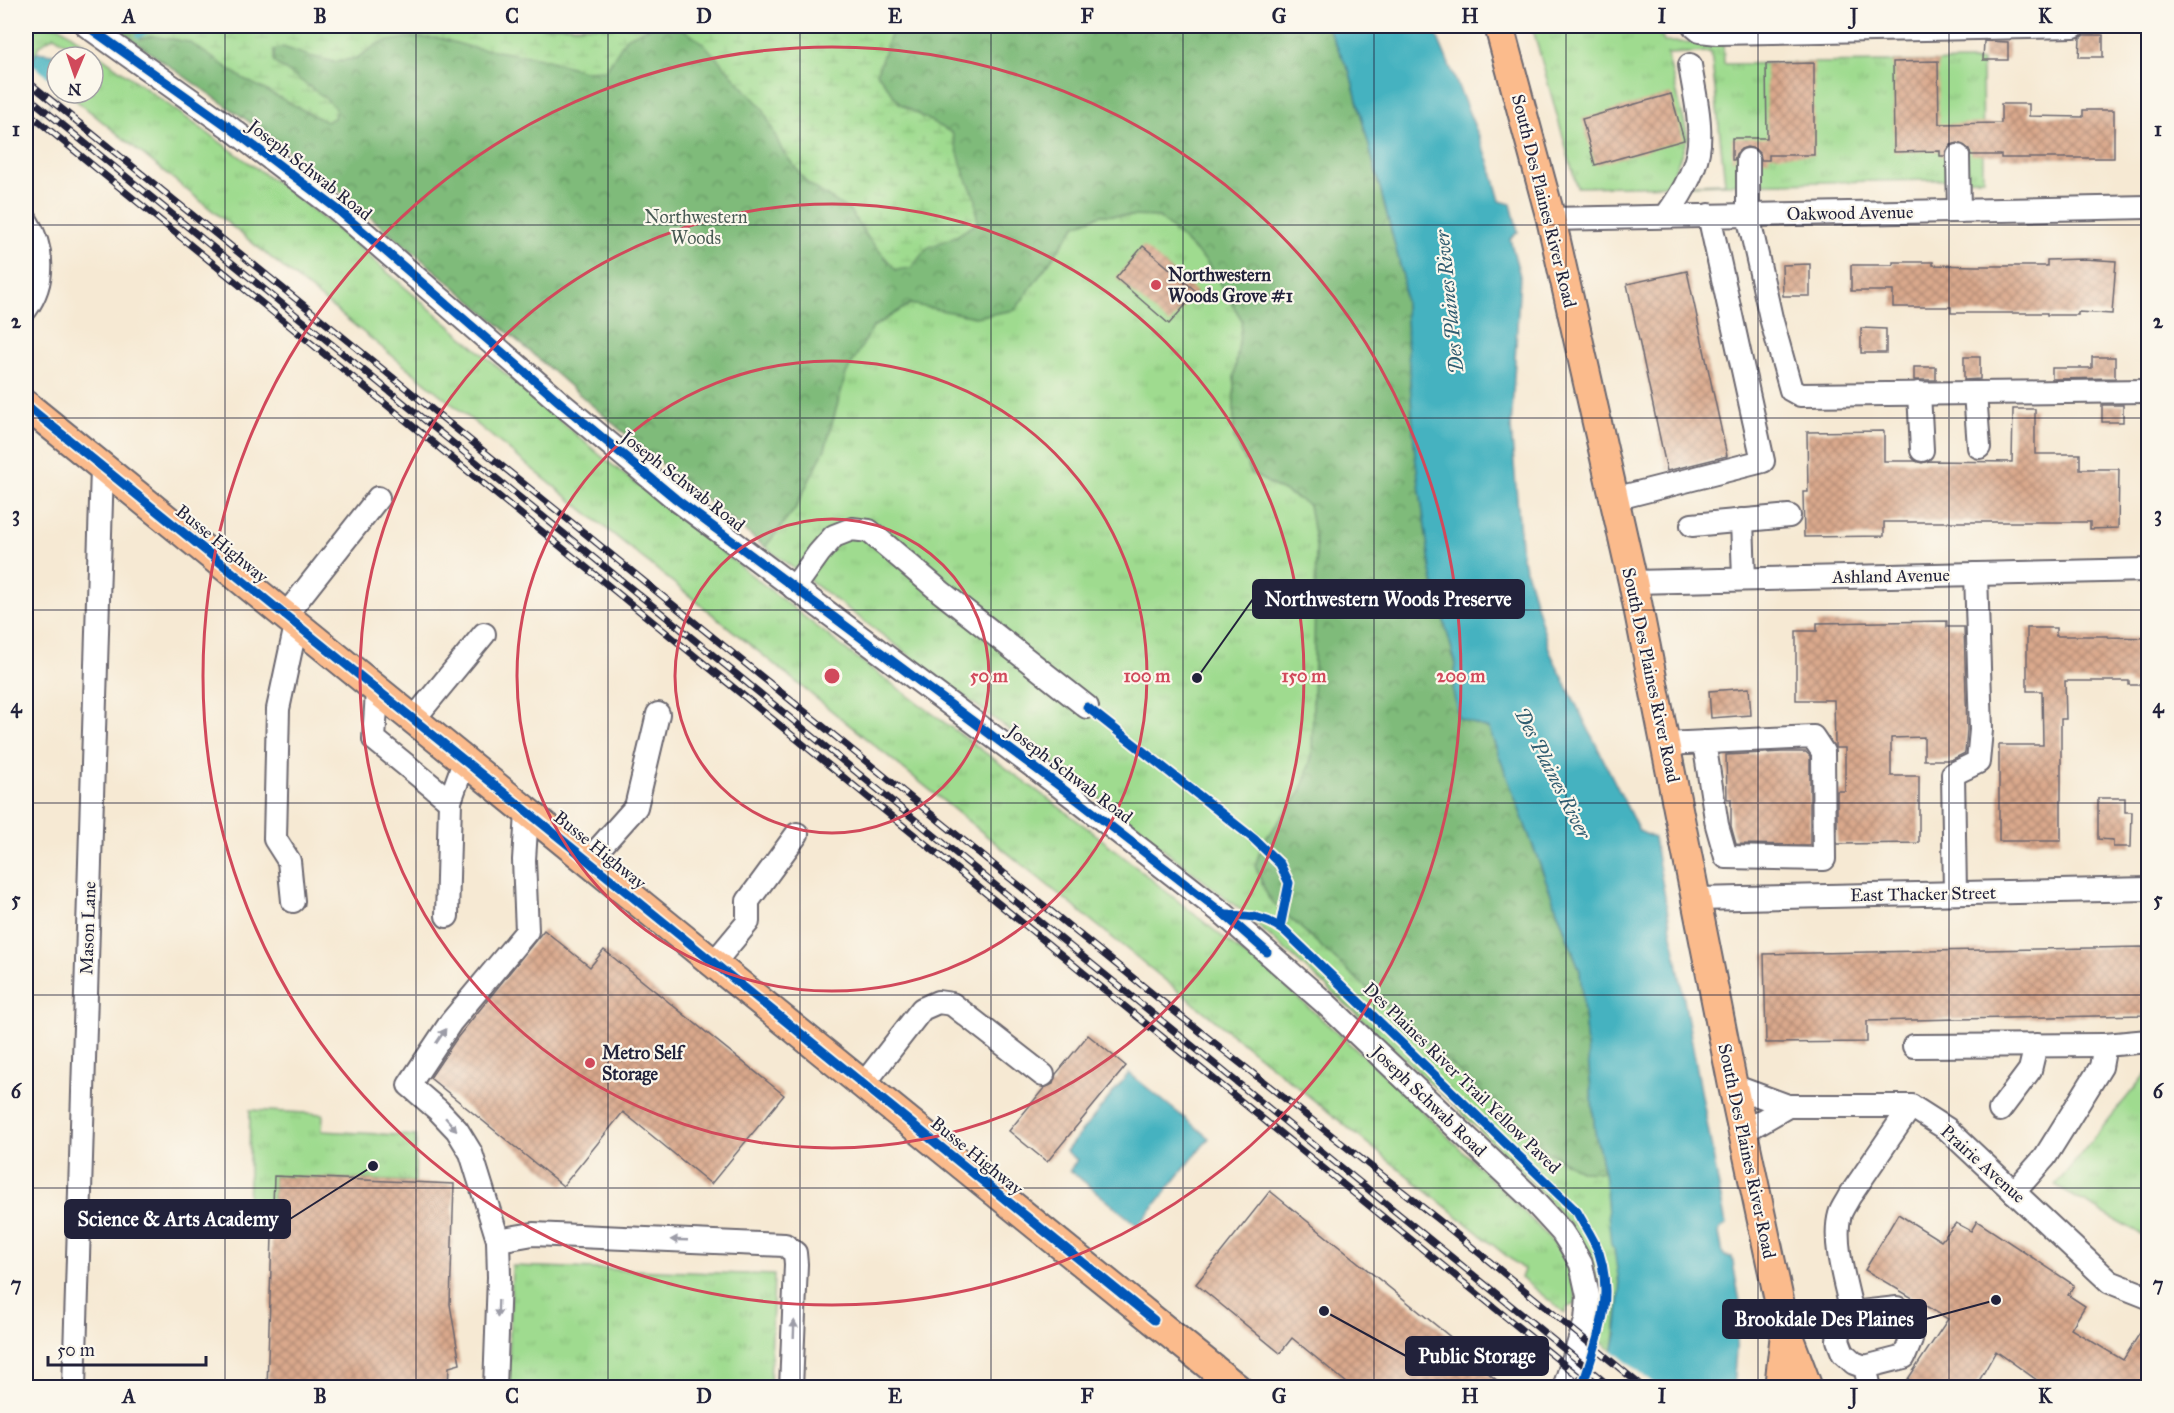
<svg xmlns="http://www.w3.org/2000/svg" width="2174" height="1413" viewBox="0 0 2174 1413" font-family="'IM FELL Great Primer',serif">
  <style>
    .grass { fill: url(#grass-tufts); stroke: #607e65; stroke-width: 1.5; fill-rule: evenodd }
    .forest { fill: url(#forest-crowns); stroke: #506e5a; stroke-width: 1.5 }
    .wetland { fill: url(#wetland-marsh); stroke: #607e65; stroke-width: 1.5 }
    .water { fill: #44b2c0; stroke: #336a7e; stroke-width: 1.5 }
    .pier { fill: #f6e9d3 }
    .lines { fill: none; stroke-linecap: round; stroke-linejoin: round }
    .stream { stroke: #44b2c0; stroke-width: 6 }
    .building { fill: url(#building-cross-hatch) }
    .minor-casing { stroke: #6c6870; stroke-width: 26 }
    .major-casing { stroke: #6c6870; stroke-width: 32 }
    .minor { stroke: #fff; stroke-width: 22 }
    .major { stroke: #fbbb8c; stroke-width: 28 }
    .rail-casing { stroke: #22223b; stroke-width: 7 }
    .rail { stroke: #fbf7ec; stroke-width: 4.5; stroke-dasharray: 14; stroke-linecap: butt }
    .cycleway-casing { stroke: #fbf7ec; stroke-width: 13 }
    .cycleway { stroke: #0057b8; stroke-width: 9 }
    .oneway { fill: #9c9ca7 }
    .grid { fill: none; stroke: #22223b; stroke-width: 1.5; stroke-opacity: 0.55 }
    .ring { fill: none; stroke: #d1495b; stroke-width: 3 }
    .poi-dot { fill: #d1495b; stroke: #fbf7ec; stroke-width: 2 }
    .labels { text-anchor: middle; stroke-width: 4.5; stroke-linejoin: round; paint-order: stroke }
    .street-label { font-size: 18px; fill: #22223b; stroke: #fbf7ec }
    .park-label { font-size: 18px; fill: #485a54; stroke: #fbf7ec }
    .poi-label { font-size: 18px; font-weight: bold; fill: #22223b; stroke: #fbf7ec; text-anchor: start }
    .water-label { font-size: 20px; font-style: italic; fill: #305c70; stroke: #fbf7ec }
    .centre { fill: #d1495b; stroke: #fbf7ec; stroke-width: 3 }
    .ring-label { font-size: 18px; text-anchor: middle; font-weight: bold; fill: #d1495b; stroke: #fbf7ec; stroke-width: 4.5; stroke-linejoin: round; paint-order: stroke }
    .leader { fill: none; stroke: #22223b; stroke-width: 2 }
    .callout-dot { fill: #22223b; stroke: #fbf7ec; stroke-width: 2 }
    .callout { fill: #22223b; stroke: #22223b; stroke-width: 2 }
    .callout-label { font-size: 20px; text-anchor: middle; font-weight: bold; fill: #fff }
    .neatline { fill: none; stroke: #22223b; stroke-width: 2 }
    .grid-label { font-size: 20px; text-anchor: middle; font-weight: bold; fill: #22223b }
  </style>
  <defs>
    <pattern id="grass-tufts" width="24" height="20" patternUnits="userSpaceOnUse" patternTransform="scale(1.5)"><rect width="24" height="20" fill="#9fdb8f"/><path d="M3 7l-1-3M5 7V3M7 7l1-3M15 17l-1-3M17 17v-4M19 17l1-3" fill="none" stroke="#89bc7c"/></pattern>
    <pattern id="forest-crowns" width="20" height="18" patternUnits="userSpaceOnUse" patternTransform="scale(1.5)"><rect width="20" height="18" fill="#7fbb7a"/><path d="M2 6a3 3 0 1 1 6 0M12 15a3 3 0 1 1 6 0" fill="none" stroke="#689865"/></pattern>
    <pattern id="wetland-marsh" width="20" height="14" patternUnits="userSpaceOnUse" patternTransform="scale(1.5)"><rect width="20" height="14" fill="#9fdb8f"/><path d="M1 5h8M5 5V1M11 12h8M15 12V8" fill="none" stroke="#89bc7c"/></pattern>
    <pattern id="building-cross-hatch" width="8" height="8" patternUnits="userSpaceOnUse" patternTransform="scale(1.5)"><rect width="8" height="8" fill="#daa98c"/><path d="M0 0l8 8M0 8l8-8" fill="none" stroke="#b08974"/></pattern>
  </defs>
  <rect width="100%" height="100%" fill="#fbf7ec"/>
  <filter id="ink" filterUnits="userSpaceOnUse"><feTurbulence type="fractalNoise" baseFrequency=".0167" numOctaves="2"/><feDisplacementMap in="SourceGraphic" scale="12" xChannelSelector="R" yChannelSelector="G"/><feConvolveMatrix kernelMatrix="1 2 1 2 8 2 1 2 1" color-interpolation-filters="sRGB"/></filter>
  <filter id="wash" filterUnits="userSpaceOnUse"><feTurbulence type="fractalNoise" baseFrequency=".008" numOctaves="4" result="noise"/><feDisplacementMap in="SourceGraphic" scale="24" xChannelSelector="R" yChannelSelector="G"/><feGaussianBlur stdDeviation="1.35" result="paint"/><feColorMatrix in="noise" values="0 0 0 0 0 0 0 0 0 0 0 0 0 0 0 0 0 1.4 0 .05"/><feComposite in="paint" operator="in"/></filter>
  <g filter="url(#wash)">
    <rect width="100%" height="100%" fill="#f6e9d3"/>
    <!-- grass -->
    <g class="grass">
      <path d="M26,26h33l237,171 55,44 250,215 244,193 249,184 152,123 16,10 134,119 139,138 24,26 9,17 7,19 1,19 -9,3 -2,6 -44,-35 3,-8 -1457,-1177h26v-36h-12l-3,-5 -24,-16 -15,10 -8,17 -5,-5z"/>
      <path d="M112,26h1215l88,429 180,677 9,40 15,104 -1,4 2,10 -7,61 -20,-15 5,-22 1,-27 -7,-27 -17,-29 -64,-71 -67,-64 -85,-80 -117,-105 -162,-128 -315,-236 -135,-109 -163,-141 -130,-108 -73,-57z"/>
      <path d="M1532,26h127l5,16 59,1 1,21 258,-3 1,118 -406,8zM1711,52l14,131 -56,2 19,-48 -21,-83z"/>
      <path d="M2148,1071v167l-93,-52z"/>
      <path d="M250,1110l73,4 -1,17 94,5 -1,46 -141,-6 -2,44h-24z"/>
      <path d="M512,1266l262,9 -4,112h-262z"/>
    </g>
    <!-- forest -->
    <path class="forest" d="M119,26h1208l23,47 53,203 12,179 17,122 24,87 -3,27 36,38 91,242 15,161 9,40 -24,-1 -34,-20 -277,-252 -14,-33 8,-24 38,-50 11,-36 4,-210 -7,-41 -57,-31 -18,-36v-61l8,-57 -36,-59 -47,-44 -58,-2 -25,10 -61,85 -40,7 -65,-13 -37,23 -27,47 -21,75 -30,60 -30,38 -135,-109 -163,-141 -130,-108 -73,-57 -142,-99 -5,-4z"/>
    <!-- wetland -->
    <g class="wetland">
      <path d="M138,26h514l-26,12 -20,32 -22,1 -43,-13 -71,-11 -31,-9h-33l-27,5 -22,15 -22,4 -26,-6 -26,-9 -9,3v12l50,35 12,12 -2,9 -8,4 -82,-43 -55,-37 -37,-6 -11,3 -5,-8z"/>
      <path d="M659,26h234l-16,47 23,31 52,29 12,40 12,27 1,23 -19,12 -31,13 -16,20 -15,2 -27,-31 -19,-28 -43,-28 -25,-33 -19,-41 -58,-64 -22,-16z"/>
    </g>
    <!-- water -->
    <g class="water">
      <path d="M1327,26h106l56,135 11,40 11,3 7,28 -8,7 10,37 -9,152 11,129 28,95 89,179 15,7 72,387 -6,4 -1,4 4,21 2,2 7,1 8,45 -7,85h-129l12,-53 4,-44 -6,-41 -3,-4 -7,-73 -9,-40 -15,-161 -91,-242 -31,-11 -5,-27 3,-27 -24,-87 -17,-122 -12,-179 -53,-203z"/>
      <path d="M37,52l38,5h-18l1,36 -26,34 -6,39v-95z"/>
      <path d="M1129,1073l80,65 -71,88 -68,-56 7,-10 -11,-9z"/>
    </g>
    <!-- pier -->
    <g class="pier">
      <path d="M31,63l26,22 1,8 -26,34 -6,-5v-51z"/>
      <path d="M1610,1349l3,2 45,36 -56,1z"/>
    </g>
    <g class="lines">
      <!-- stream -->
      <path class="stream" d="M139,35l15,-9"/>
    </g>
    <g id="blocks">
      <!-- building -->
      <g class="building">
        <path d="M2084,35h19v22h-24l1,-19z"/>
        <path d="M1984,41l24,1v18h-25z"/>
        <path d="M1938,61l1,63 62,-1v-19h28v12l54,1v-7h31v48h-113v-3h-30l-2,-6 -11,-6 -7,2 -6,11h-5v-5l-46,1 -1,-90z"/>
        <path d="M1814,63v92h-45v5h-8l-1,-6 -5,-5 -8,-2 -6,2 -5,5 -2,6h-2v-22h35l-1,-74z"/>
        <path d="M1671,94l13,46 -89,25 -13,-46z"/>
        <path d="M1143,246l54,46 -28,32 -53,-46z"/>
        <path d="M2084,259l32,2 -4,53 -34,-2v3h-31v-2h-96v-6h-58v-16h-42v-26h42v-3h40v3l43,1h71v-6z"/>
        <path d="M1810,264v32h-27l-1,-31z"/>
        <path d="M1687,271l40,185 -60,15 -40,-187z"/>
        <path d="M1861,328l25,1v24h-25z"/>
        <path d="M1964,357h16v22l-16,1z"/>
        <path d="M2092,357h23v21l-63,1v-11h40z"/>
        <rect x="1914" y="367" width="22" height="13"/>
        <rect x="2102" y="405" width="21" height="17"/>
        <path d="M2013,409h22v45h45v15h39l-1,59 -28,1v-7h-206v14l-80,1 -1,-45h5l-1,-60 77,-1v30h31l7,2 7,-2 83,1z"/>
        <path d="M1947,621v6h17l3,103 -2,23 -14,7h-27v-23l-33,1v38h28v67l-82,1v-53h8v-43h-10v-2l-1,-46h-38v-69h21v-8z"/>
        <path d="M2027,628h29v8h52v1l40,1v47h-19v-4h-64l1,38h-5v122h-62v-96h44l-1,-54h-15z"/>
        <path d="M1749,688l2,27 -40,3 -2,-27z"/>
        <path d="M1782,752h24l4,4v89l-74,-1 -5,-18v-27h-4l-1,-44z"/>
        <path d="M2098,798h27v14h7l-1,35h-18v-7l-15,-1z"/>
        <path d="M544,930l46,37 14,-17 180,145 -73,89 -88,-72 -60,74 -133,-108 27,-40z"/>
        <path d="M2143,947l1,68 -277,6v21l-101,1 -2,-89z"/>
        <path d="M1088,1035l38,31 -79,96 -38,-31 35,-43 9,-4 3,-10z"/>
        <path d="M274,1176l180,8 -4,120 10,60 -11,3 -1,21h-181z"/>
        <path d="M1270,1191l194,157 -2,3 44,37h-153l-61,-50 -12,15 -84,-69z"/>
        <path d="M1898,1214l43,27 15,-18 15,8 6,-10 97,64 -6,10 17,11 -14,23 52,31 25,-40v68h-100l-52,-37 -21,37h-73l46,-69 -83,-49z"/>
      </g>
    </g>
  </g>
  <g filter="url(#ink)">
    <use href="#blocks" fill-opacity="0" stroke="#6c6870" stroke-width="1.5"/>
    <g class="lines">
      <defs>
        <g id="minor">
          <path d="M87,26l142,101 108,82 226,196 113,94 382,286 167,130 101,89 204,193 32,35 9,14 10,18 7,32 -2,25 -22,67"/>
          <path d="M1694,26l6,5 18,2 356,-7"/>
          <path d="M1958,156l1,55"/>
          <path d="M1748,160v55l23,103 20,72 9,5 348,-4"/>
          <path d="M1666,216c14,-19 31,-47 33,-72 2,-26 -5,-53 -9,-79"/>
          <path d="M1551,219l597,-12"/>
          <path d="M26,220c18,28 20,61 0,89"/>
          <path d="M1919,393l3,57"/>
          <path d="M1975,393l4,54"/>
          <path d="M1614,499l149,-38 -54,-246"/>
          <path d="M1742,520l2,59"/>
          <path d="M1692,525l97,-9"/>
          <path d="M1633,582l515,-12"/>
          <path d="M794,588l25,-35 15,-17 18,-7 17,2 72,61 146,115"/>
          <path d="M285,616l93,-118"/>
          <path d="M377,692l-3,47 76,62"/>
          <path d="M413,720l71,-86"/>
          <path d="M1665,744l148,-7 10,15 1,107 -98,-2 -9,-32 -13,-83"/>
          <path d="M587,862l49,-55 22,-93"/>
          <path d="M1955,893l-2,-119 25,-12 3,-32 -5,-156"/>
          <path d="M1697,899l451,-10"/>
          <path d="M293,901l-4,-40 -14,-22 3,-130 18,-84"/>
          <path d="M447,916l3,-115 14,-39"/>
          <path d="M713,964l35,-42v-21l49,-67"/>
          <path d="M1914,1046l191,-1"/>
          <path d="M863,1085l59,-76 16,-7 14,2 91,71"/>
          <path d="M1733,1086l55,20h123l36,23 163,153 38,15"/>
          <path d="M2000,1110l30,-40 6,-25"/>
          <path d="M1743,1132l45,-26"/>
          <path d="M2014,1192l31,-35 56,-90 4,-22 43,-4"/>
          <path d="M498,1240l35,-6 252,11 10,8 1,11 -5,124"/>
          <path d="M1852,1313l45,-5 10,7"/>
          <path d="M1865,1367l39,-10 7,-17"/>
          <path d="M74,1388l28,-920"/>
          <path d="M495,1388l4,-111 -1,-37 -27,-87 -14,-23 -19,-20 -29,-25 42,-63 76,-91 -3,-71 3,-47"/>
          <path d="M1870,1388l-5,-21 -11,-4 -11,-10 -5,-13 3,-16 11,-11c-6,-28 -20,-71 -12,-99 2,-6 6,-11 9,-17l62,-91"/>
        </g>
        <g id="major">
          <path d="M1499,26l52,193 82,363 100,504 52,242 23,60"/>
          <path d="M26,405l1211,983"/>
          <path d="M1779,1388l6,-55"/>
        </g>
      </defs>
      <!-- minor casing -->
      <use href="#minor" class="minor-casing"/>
      <!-- major casing -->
      <use href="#major" class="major-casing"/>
      <!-- minor -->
      <use href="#minor" class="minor"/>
      <!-- major -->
      <use href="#major" class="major"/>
      <defs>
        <g id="rail">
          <path d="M26,80l1143,927 276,218 199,163"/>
          <path d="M26,95l1586,1293"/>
          <path d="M26,111l1567,1277"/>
        </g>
      </defs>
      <!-- rail casing -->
      <use href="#rail" class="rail-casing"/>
      <!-- rail -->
      <use href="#rail" class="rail"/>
      <defs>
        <g id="cycleway">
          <path d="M87,26l142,101 108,82 226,196 113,94 382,286 167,130 42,37"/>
          <path d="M26,405l1128,915"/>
          <path d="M1087,707l167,132 26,25 9,19 -9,44"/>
          <path d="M1225,915c26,1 39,1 60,16l292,281c7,13 17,27 22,41 16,49 -3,88 -17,135"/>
        </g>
      </defs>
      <!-- cycleway casing -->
      <use href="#cycleway" class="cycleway-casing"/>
      <!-- cycleway -->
      <use href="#cycleway" class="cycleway"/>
    </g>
    <!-- one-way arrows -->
    <defs><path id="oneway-solid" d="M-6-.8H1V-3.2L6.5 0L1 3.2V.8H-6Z" transform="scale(1.5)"/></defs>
    <g class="oneway">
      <use href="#oneway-solid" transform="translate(441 1036) rotate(-56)"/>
      <use href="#oneway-solid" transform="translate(451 1124) rotate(49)"/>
      <use href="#oneway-solid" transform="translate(679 1240) rotate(-178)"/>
      <use href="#oneway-solid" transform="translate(498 1309) rotate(92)"/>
      <use href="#oneway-solid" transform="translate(794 1329) rotate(-88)"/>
    </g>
  </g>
  <!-- grid -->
  <path class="grid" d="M225,26v1362M416,26v1362M608,26v1362M800,26v1362M991,26v1362M1183,26v1362M1374,26v1362M1566,26v1362M1758,26v1362M1949,26v1362M26,225h2122M26,418h2122M26,610h2122M26,803h2122M26,995h2122M26,1188h2122"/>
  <!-- distance rings -->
  <g class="ring">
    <circle cx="832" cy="676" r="157"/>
    <circle cx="832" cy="676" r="315"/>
    <circle cx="832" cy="676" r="472"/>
    <circle cx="832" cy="676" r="629"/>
  </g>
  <!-- markers -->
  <g class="poi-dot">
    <circle cx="1156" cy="285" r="6"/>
    <circle cx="590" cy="1063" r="6"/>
  </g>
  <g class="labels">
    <!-- street labels -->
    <g class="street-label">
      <text transform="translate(310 170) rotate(38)" y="6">Joseph Schwab Road</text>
      <text transform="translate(1544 201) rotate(76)" y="6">South Des Plaines River Road</text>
      <text transform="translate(1850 213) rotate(-1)" y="6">Oakwood Avenue</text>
      <text transform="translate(683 481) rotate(38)" y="6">Joseph Schwab Road</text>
      <text transform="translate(222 544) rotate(39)" y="6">Busse Highway</text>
      <text transform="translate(1891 576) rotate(-1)" y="6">Ashland Avenue</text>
      <text transform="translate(1651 675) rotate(78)" y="6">South Des Plaines River Road</text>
      <text transform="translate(1070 774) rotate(37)" y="6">Joseph Schwab Road</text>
      <text transform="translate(600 850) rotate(39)" y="6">Busse Highway</text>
      <text transform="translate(1923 894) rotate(-1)" y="6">East Thacker Street</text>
      <text transform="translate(88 928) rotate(-88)" y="6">Mason Lane</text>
      <text transform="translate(1462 1078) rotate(44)" y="6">Des Plaines River Trail Yellow Paved</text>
      <text transform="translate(1429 1101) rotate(44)" y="6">Joseph Schwab Road</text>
      <text transform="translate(1747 1151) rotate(78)" y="6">South Des Plaines River Road</text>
      <text transform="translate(977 1156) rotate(39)" y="6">Busse Highway</text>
      <text transform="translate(1983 1164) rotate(42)" y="6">Prairie Avenue</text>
    </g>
    <!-- park labels -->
    <g class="park-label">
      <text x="696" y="223">Northwestern<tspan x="696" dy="21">Woods</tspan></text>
    </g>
    <!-- poi labels -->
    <g class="poi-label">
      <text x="1168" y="281">Northwestern<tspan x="1168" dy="21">Woods Grove #1</tspan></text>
      <text x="602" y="1059">Metro Self<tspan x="602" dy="21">Storage</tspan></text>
    </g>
    <!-- water labels -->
    <g class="water-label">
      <text transform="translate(1449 302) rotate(-96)" y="7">Des Plaines River</text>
      <text transform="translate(1553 773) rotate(63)" y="7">Des Plaines River</text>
    </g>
  </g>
  <circle cx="832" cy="676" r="9" class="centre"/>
  <g class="ring-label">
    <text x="989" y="682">50 m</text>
    <text x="1147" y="682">100 m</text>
    <text x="1304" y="682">150 m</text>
    <text x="1461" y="682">200 m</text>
  </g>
  <!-- callouts -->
  <path class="leader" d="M1197 678L1253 599M373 1166L290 1219M1996 1300L1926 1319M1324 1311L1406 1356"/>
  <g class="callout-dot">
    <circle cx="1197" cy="678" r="6"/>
    <circle cx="373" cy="1166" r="6"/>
    <circle cx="1996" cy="1300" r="6"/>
    <circle cx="1324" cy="1311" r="6"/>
  </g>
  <g class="callout">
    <rect x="1253" y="580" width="271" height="38" rx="6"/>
    <rect x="65" y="1200" width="225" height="38" rx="6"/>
    <rect x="1723" y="1300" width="203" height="38" rx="6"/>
    <rect x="1406" y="1337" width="142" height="38" rx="6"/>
  </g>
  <g class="callout-label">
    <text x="1388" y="606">Northwestern Woods Preserve</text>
    <text x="178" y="1226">Science &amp; Arts Academy</text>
    <text x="1824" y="1326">Brookdale Des Plaines</text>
    <text x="1477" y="1363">Public Storage</text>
  </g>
  <!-- margin -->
  <rect width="2174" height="1413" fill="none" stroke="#fbf7ec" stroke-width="66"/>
  <!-- north arrow -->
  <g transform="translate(75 75) rotate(182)"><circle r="28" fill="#fbf7ec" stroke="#a4a2a5" stroke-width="1.5"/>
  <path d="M0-4.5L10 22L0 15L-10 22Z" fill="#d1495b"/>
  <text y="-9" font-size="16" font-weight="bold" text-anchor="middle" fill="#22223b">N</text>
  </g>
  <!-- scale -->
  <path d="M48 1356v9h158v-9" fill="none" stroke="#22223b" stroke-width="3"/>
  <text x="57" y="1356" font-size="18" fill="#22223b" stroke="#fbf7ec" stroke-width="4.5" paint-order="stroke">50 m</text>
  <rect x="33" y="33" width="2108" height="1347" class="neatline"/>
  <g class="grid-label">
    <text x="129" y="23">A</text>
    <text x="320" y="23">B</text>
    <text x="512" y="23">C</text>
    <text x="704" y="23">D</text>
    <text x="895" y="23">E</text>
    <text x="1087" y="23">F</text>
    <text x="1279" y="23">G</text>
    <text x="1470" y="23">H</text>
    <text x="1662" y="23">I</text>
    <text x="1854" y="23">J</text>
    <text x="2045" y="23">K</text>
    <text x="16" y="136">1</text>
    <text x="2158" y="136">1</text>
    <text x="16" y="328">2</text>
    <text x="2158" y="328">2</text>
    <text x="16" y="521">3</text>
    <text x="2158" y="521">3</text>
    <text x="16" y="713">4</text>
    <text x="2158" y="713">4</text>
    <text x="16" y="906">5</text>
    <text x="2158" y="906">5</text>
    <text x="16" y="1098">6</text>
    <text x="2158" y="1098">6</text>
    <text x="16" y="1291">7</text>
    <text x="2158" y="1291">7</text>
    <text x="129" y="1403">A</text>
    <text x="320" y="1403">B</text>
    <text x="512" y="1403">C</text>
    <text x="704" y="1403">D</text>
    <text x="895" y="1403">E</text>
    <text x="1087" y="1403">F</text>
    <text x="1279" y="1403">G</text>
    <text x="1470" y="1403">H</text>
    <text x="1662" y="1403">I</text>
    <text x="1854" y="1403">J</text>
    <text x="2045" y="1403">K</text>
  </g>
</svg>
